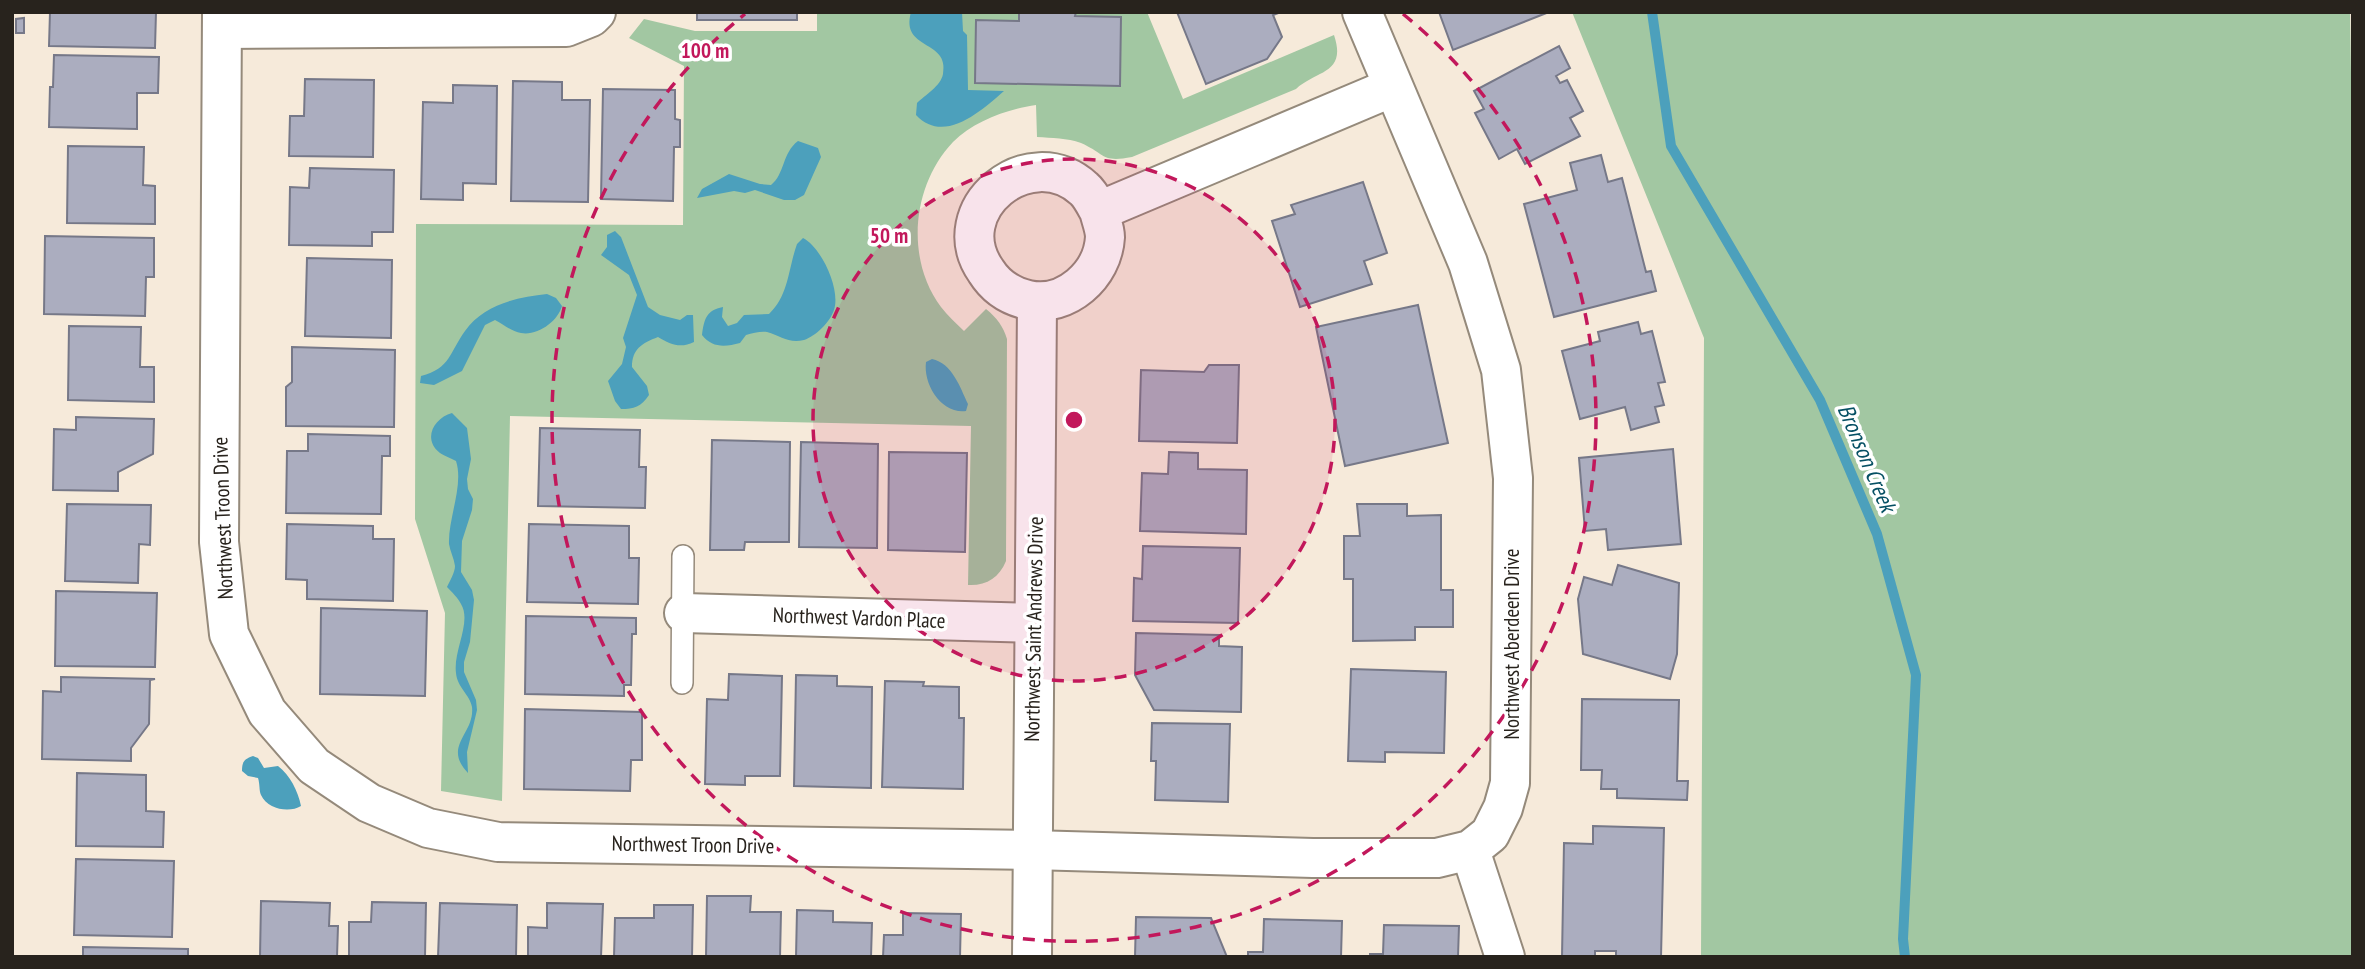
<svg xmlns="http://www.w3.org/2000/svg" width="2365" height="969" viewBox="0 0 2365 969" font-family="'PT Sans Narrow',sans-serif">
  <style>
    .green { fill: #a2c7a2 }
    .water { fill: #4ca0bc }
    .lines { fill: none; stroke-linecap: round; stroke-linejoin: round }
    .stream { stroke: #4ca0bc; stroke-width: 10 }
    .building { fill: #abadbf; stroke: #767888; stroke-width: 2 }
    .service-casing { stroke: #958a7b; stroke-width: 24 }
    .minor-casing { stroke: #958a7b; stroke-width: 42 }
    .service { stroke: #fff; stroke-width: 21 }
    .minor { stroke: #fff; stroke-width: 38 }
    .ring { fill: none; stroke: #c2185b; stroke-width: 3.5; stroke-dasharray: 12 9 }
    .labels { text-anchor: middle; stroke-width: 7; stroke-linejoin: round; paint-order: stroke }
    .street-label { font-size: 21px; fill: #28231d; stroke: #fff }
    .water-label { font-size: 23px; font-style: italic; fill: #065064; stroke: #fff }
    .centre { fill: #c2185b; stroke: #fff; stroke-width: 3.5 }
    .ring-label { font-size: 21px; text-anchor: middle; font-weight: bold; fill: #c2185b; stroke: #fff; stroke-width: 7; stroke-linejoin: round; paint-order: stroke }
  </style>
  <rect width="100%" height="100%" fill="#f6eada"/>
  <!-- green -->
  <g class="green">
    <path d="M817,12h330l36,87 151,-64c13,39 -17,35 -38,54l-164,68c-31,6 -26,-3 -51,-14 -14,-5 -29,-5 -44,-6l-1,-32c-28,4 -62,16 -83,37 -41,43 -48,117 -12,165 7,9 15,16 23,24l22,-22c11,9 17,17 21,30l-1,222c-7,17 -20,25 -38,24l3,-159 -461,-10 -8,385 -61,-10 4,-178 -30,-94 1,-295 267,1 1,-159 -55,-28 15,-19 51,12h122z"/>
    <path d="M1572,12h778l3,184v761h-652l3,-619z"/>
  </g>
  <!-- water -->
  <g class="water">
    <path d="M911,12h51l1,19 4,4 1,55 36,1c-23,20 -60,54 -88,24l1,-12c8,-8 24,-17 26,-29 7,-35 -43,-23 -32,-62z"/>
    <path d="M798,141l20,7 3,9 -17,38 -9,5h-11l-29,-10 -10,3 -11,-2 -37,7 5,-9 27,-15 31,10 11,1c14,-11 11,-32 27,-44z"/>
    <path d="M615,231l6,6 27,70 12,8 20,5 7,-5h6l1,27c-14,7 -24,2 -36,-5 -16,6 -26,12 -26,30l15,19 2,9c-8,12 -15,14 -28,14l-6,-8 -7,-20 14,-17 4,-17 -3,-9 14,-43 -8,-20 -28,-20 6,-8v-12z"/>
    <path d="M803,238c18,9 38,51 31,72 -4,12 -18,26 -30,30 -15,4 -23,-4 -37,-8 -6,-1 -14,1 -21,3l-6,8c-15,4 -28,5 -38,-8 2,-15 4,-25 21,-28l-1,10 6,9 9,-3 7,-8 25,-1c20,-19 19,-45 28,-70z"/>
    <path d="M547,294l9,4 6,8c-4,15 -24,30 -41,27 -9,-1 -18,-9 -26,-13l-10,5 -23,46 -28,14 -14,-2 1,-7c30,-8 28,-23 44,-45 18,-26 52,-34 82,-37z"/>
    <path d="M932,359c20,4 28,28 36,45l-2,7c-25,3 -43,-27 -40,-49z"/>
    <path d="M452,413l15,15 4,31 -4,20 1,10 5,10 -1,11 -10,31 -1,31 11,18 2,10 -4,42 -6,20v10l12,28 1,10 -10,42 1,21c-26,-27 7,-39 4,-66 -2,-12 -15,-20 -16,-34 -3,-22 16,-51 5,-69 -3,-6 -9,-12 -14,-17 3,-6 8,-15 8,-21 -1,-8 -5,-15 -6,-22 -1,-26 15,-59 7,-83 -5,-3 -12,-5 -16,-8 -18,-14 -6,-35 12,-40z"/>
    <path d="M253,756l5,2 6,10 14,-2c12,9 20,25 23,40 -11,7 -33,4 -40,-11 -2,-4 -1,-11 -3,-17l-10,-2 -6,-5c0,-9 2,-12 11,-15z"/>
  </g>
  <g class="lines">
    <!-- stream -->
    <path class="stream" d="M1652,12l19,134 149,254 57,134 39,141 -13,264 2,18"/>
  </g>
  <!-- building -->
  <g class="building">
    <path d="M50,12h106l-1,36 -106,-2z"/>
    <rect x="697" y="12" width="100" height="8"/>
    <path d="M1019,12h57l-1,4 46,1 -1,69 -145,-3 1,-63 43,1z"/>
    <path d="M1177,12h104l-8,3 9,22 -15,22 -61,25z"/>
    <path d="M1439,12h110l-96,38z"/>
    <path d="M24,18v15h-8v-14z"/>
    <path d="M1559,46l11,22 -14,8 4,7 7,-3 16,31 -13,7 10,18 -55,28 -8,-15 -18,10 -24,-46 9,-4 -10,-18z"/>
    <path d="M54,55l105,2 -1,36h-21v36l-88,-2 1,-40h3z"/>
    <path d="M305,79l69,1 -1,77 -84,-1 1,-40h14z"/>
    <path d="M513,81l49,1v18h28l-2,102 -77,-1z"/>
    <path d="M453,85l44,1 -1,98 -33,-1v17l-42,-1 2,-97 30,1z"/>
    <path d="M603,89l72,1v29l5,1v27h-6l-1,54 -72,-2z"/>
    <path d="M68,146l76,1 -1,38 12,1v38l-88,-1z"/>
    <path d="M1601,155l7,27 14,-4 24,94 5,-1 5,20 -102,26 -30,-113 53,-14 -7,-27z"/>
    <path d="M310,168l84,2 -1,62h-21v14l-83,-1 1,-58 19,1z"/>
    <path d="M1363,182l24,71 -23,8 8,23 -72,23 -28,-86 23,-7 -4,-9z"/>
    <path d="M45,236l109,2v39h-8l-1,39 -101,-2z"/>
    <path d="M307,258l85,2 -1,78 -86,-2z"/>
    <path d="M1418,305l30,138 -103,23 -29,-139z"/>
    <path d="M1638,322l3,12 11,-3 13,51 -7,1 6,22 -9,2 4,15 -28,8 -6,-23 -45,12 -18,-68 38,-10 -2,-9z"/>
    <path d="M69,326l72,1 -1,40h14v35l-86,-2z"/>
    <path d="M292,347l103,3 -1,77 -108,-1v-39l6,-5z"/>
    <path d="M1209,365h30l-2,78 -98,-2 2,-71 63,2z"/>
    <path d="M76,417l78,2 -1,35 -35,18v19l-65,-1 1,-61 22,1z"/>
    <path d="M540,428l100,2 -1,37h7l-1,41 -107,-2z"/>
    <path d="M308,434l82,2v20h-8l-1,58 -95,-1 1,-62h21z"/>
    <path d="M712,440l78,2 -1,100h-44l-1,8h-34z"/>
    <path d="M801,442l77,2 -1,104 -78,-1z"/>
    <path d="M1673,449l8,95 -73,6 -2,-21 -21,2 -6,-73z"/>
    <path d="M889,452l78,1 -2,99 -77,-2z"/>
    <path d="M1169,452l29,1v16l49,1 -1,64 -106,-3 2,-58 26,1z"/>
    <path d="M67,504l84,1 -1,40 -11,-1 -1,39 -73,-2z"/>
    <path d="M1357,504h50v12l34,-1v75h12v37h-38v13l-62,1v-62h-9v-43h16z"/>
    <path d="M287,524l86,2v13h21l-1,62 -86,-2v-19l-21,-1z"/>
    <path d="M529,524l100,2v32h10l-1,46 -111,-2z"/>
    <path d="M1143,546l97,2 -2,75 -105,-2 1,-43 8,1z"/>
    <path d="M1618,565l61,18 -2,71 -7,25 -87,-25 -5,-55 6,-22 28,8z"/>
    <path d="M56,591l101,2 -2,74 -100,-1z"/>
    <path d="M321,608l106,3 -2,85 -105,-2z"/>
    <path d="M526,616l110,2v16h-4l-1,51h-7v11l-99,-2z"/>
    <path d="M1136,633l83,2v11l23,1 -1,65 -87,-2 -19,-35z"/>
    <path d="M1351,669l95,3 -2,81 -59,-1v10l-37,-1z"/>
    <path d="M729,674l53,2 -2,100h-35v9l-40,-1 2,-85 21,1z"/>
    <path d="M796,675l41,1v10l35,1 -1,101 -77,-2z"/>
    <path d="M61,677l94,2 -5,1 -1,44 -18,24v13l-89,-2 1,-68 18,1z"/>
    <path d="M885,681l39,1 -1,4 36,1v31h5l-1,71 -81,-2z"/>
    <path d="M1582,699l97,1 -2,81h11l-1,19 -70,-2v-9h-16l1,-19h-21z"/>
    <path d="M525,709l117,3v48h-11l-1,31 -106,-2z"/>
    <path d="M1152,723l78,1 -2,78 -73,-2 1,-39h-5z"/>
    <path d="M77,773l69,2v36l18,1 -1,35 -87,-1z"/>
    <path d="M1593,826l71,2 -3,129h-45v-6h-21v6h-33l2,-114 29,1z"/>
    <path d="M76,859l98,2 -2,76 -98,-2z"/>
    <path d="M707,896h44l-1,16h31l-1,45h-74z"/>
    <path d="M261,901l69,2 -1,23h9l-1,31h-77z"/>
    <path d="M372,902l54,1 -1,54h-76v-35h22z"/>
    <path d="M440,903l77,2 -1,52h-78z"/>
    <path d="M547,903l56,1 -2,53h-73v-30l19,1z"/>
    <path d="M654,905h39l-1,52h-78l1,-39h39z"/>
    <path d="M797,910l36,1v11l39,1 -1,34h-75z"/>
    <path d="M903,913l58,1 -1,43h-77l1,-22h19z"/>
    <path d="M1136,917l75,1 16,39h-92z"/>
    <path d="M1264,919l78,2 -1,36h-93v-5h15z"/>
    <path d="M1384,925l75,1 -1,31h-88v-3h13z"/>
    <path d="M83,947l105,2v8h-105z"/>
  </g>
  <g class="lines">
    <defs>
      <path id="service" d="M682,683l1,-127"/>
      <g id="minor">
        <path d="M222,12l-3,530 10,92 38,78 47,54 55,37 59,25 70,14 533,8 282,8h124l33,-8 20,-16 13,-26 7,-25 3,-305 -12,-108 -33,-107 -106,-251"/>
        <path d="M222,29l344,-2 25,-10 5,-5"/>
        <path d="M1099,211c-4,-7 -9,-17 -15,-22 -55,-50 -141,21 -98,82 10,16 24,25 42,29 38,8 75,-25 77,-63 0,-8 -4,-18 -6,-26l294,-124"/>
        <path d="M684,613l350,10"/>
        <path d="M1470,850l35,107"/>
        <path d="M1032,957l5,-655"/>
      </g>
    </defs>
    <!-- service casing -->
    <use href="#service" class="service-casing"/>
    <!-- minor casing -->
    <use href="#minor" class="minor-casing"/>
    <!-- service -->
    <use href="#service" class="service"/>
    <!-- minor -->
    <use href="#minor" class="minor"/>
  </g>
  <!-- distance rings -->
  <circle cx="1074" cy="420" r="261" fill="#c2185b" fill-opacity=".12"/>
  <g class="ring">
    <circle cx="1074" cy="420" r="261"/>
    <path d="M1403 14A522 522 0 1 1 745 14"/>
  </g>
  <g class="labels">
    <!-- street labels -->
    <g class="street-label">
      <text transform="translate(223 518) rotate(-92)" y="7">Northwest Troon Drive</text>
      <text transform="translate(859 618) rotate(2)" y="7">Northwest Vardon Place</text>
      <text transform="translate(1034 629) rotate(-89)" y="7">Northwest Saint Andrews Drive</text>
      <text transform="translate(1512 644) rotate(-90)" y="7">Northwest Aberdeen Drive</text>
      <text transform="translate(693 845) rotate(1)" y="7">Northwest Troon Drive</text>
    </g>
    <!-- water labels -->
    <g class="water-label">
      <text transform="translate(1867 458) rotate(67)" y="8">Bronson Creek</text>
    </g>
  </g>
  <circle cx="1074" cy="420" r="10" class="centre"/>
  <g class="ring-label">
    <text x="705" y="58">100 m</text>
    <text x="889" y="243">50 m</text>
  </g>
  <!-- border -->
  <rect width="2365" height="969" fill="none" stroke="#28231d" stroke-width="28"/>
</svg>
